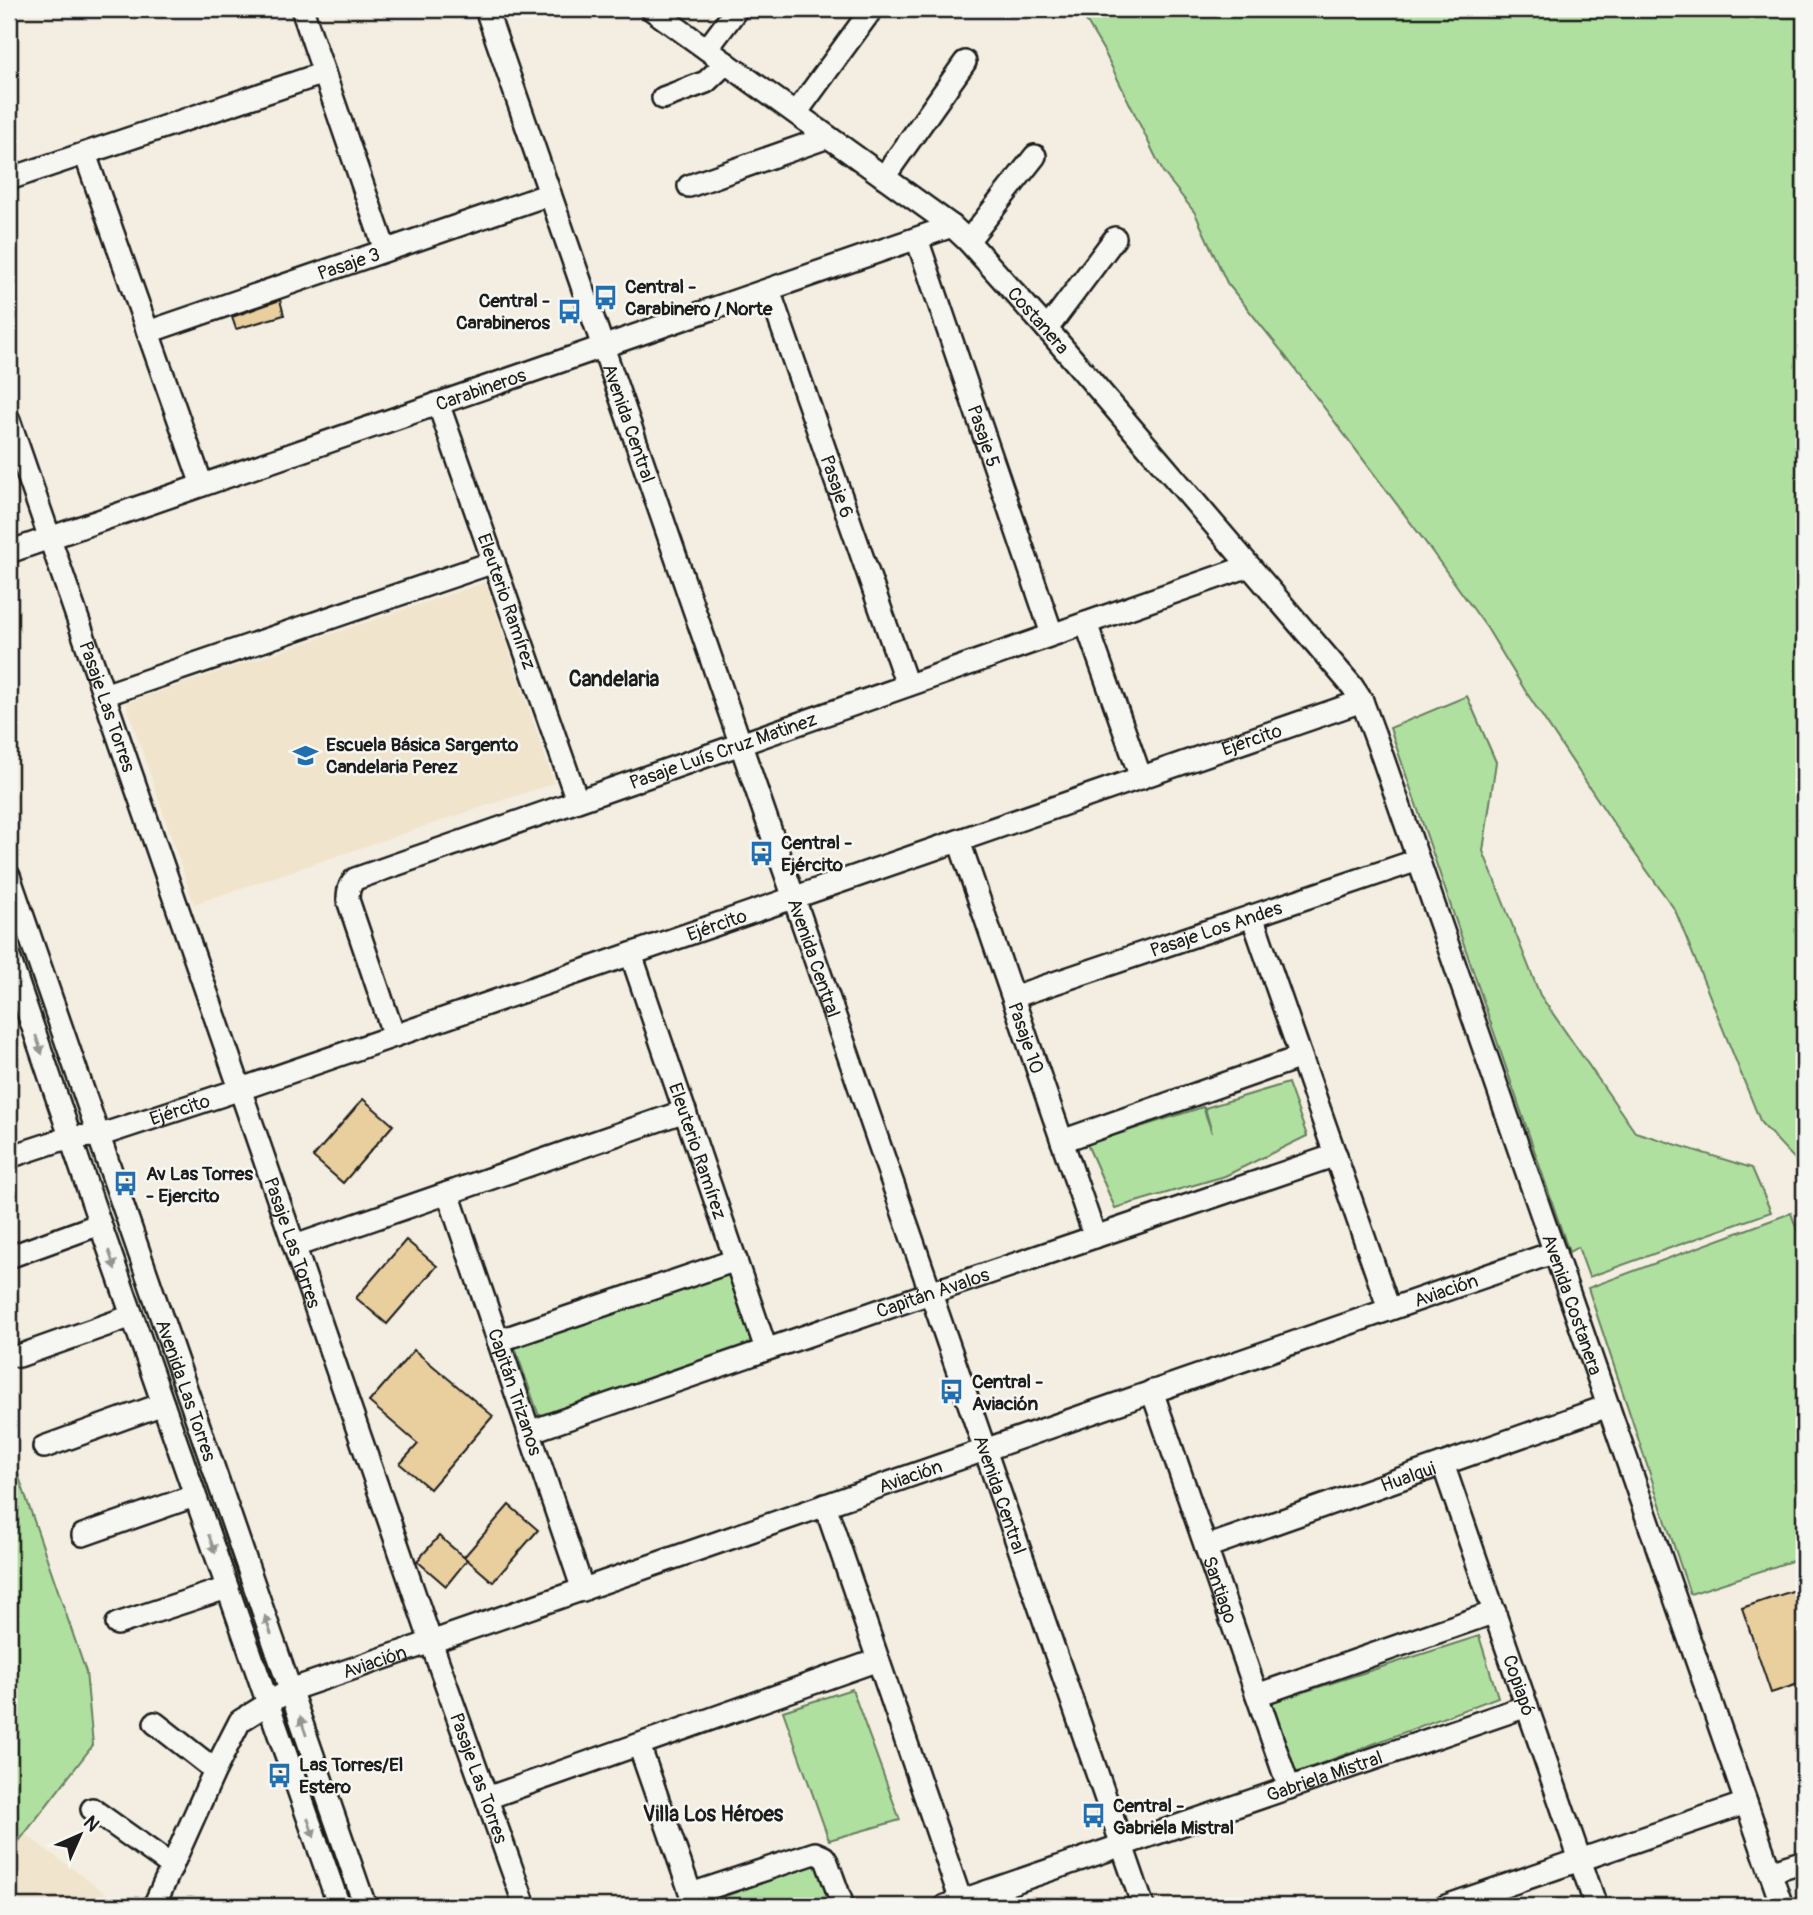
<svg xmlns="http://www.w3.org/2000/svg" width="1813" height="1915" viewBox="0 0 1813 1915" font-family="Pangolin,sans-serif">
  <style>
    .built { fill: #f0e4cd }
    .green { fill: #b0e0a0; stroke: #667e5e; stroke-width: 2 }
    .building { fill: #e9ce9e; stroke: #1c1c1c; stroke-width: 2 }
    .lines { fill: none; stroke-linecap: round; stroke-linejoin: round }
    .minor-casing { stroke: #1c1c1c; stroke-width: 26 }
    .minor { stroke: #f6f6f2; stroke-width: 21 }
    .oneway { fill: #949492 }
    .labels { text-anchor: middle; stroke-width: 5; stroke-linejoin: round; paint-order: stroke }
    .street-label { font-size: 19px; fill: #1c1c1c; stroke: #f6f6f2 }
    .poi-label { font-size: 19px; font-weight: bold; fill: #1c1c1c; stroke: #f6f6f2; text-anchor: start }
    .neighbourhood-label { font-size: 21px; font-weight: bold; fill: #1c1c1c; stroke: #f6f6f2 }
  </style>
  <rect width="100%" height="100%" fill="#f3eee1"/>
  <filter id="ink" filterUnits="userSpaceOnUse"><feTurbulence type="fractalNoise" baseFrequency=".0143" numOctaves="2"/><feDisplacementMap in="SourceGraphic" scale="14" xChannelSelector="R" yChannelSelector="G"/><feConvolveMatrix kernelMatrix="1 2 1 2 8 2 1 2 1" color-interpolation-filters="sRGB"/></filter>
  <g filter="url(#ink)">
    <!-- built -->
    <g class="built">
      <path d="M486,582l68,201 -360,121 -68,-201z"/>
      <path d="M25,1834l98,72h-114v-52z"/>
    </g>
    <!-- green -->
    <g class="green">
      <path d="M1079,9h725v1160l-43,-46 -86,-213 -61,-86 -88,-132 -39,-64 -64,-89 -143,-190 -53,-66 -32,-70 -32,-41 -59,-121z"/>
      <path d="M1467,696l29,66 -13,89 57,144 95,137 117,36 19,44 -182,65 -11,-30 -9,5 -179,-524z"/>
      <path d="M1288,1083l19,53 -82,40 -110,32 -28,-64 116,-37 9,26 -7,-25z"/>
      <path d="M1791,1213l13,37v307l-114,37 -102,-306z"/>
      <path d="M729,1275l24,68 -214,73 -24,-68z"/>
      <path d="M9,1448l77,224 7,73 -84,109z"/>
      <path d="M1479,1636l19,61 -202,76 -24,-71z"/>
      <path d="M852,1689l48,131 -71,20 -46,-129z"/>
      <path d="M817,1864l14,42h-118l-2,-5z"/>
    </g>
    <!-- building -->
    <g class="building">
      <path d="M280,300l4,15 -48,14 -4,-12z"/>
      <path d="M363,1099l30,26 -50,58 -30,-26z"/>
      <path d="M406,1240l31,26 -50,58 -31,-26z"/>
      <path d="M414,1350l79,66 -63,73 -30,-25 18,-20 -49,-42z"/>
      <path d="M509,1505l29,25 -45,52 -29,-25z"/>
      <path d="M439,1536l28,24 -21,26 -29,-25z"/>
      <path d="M1804,1587v95l-33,11 -29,-85z"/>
    </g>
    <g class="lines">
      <defs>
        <g id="minor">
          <path d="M302,9l83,241"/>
          <path id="s1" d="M486,9l657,1897"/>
          <path id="s2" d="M651,9l301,217 16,15 79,88 305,357 10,15 17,46 403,1159"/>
          <path d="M707,49l30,-40"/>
          <path d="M663,98l43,-16 20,-19"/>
          <path d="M796,113l76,-104"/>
          <path d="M85,154l117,331"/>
          <path d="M884,177l81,-115"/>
          <path d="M9,179l315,-106"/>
          <path d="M689,186l139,-49"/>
          <path id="s3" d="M917,239l135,395"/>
          <path d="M968,241l67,-85"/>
          <path id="s4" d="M769,290l138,395"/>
          <path d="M1047,329l68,-91"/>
          <path id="s5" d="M148,332l402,-138"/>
          <path id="s6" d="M438,403l139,397"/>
          <path id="s7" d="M9,420l422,1222 94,264"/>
          <path id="s8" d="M9,552l943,-326"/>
          <path d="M1086,623l55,155"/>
          <path d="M104,695l390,-133"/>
          <path id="s9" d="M959,841l136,396"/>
          <path id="s10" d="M9,876l356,1030"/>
          <path d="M1252,916l137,393"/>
          <path id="s11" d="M631,954l135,395"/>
          <path d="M9,957l91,267 239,682"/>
          <path id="s12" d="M1013,997l405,-137"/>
          <path id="s13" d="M394,1036l-46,-136c0,-9 1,-14 7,-21l894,-313"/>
          <path d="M1062,1141l239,-84"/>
          <path id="s14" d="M9,1157l61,-20 28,-1 143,-47 1121,-388"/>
          <path id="s15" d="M448,1193l135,397"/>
          <path d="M295,1246l390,-135"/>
          <path d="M9,1257l91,-33"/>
          <path d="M498,1341l238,-81"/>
          <path d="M19,1356l113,-40"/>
          <path id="s16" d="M1152,1391l137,397"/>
          <path id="s17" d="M529,1432l401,-139 406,-138"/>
          <path d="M44,1447l119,-43"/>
          <path id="s18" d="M1443,1464l153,442"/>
          <path d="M825,1505l136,396"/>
          <path d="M83,1535l111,-39"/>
          <path id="s19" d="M1206,1547l402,-141"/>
          <path d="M117,1624l110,-36"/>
          <path d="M1257,1695l238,-83"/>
          <path d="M155,1723l60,47"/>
          <path d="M639,1745l56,161"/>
          <path d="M487,1798l391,-138"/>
          <path d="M92,1809l80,57"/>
          <path d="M1770,1872l34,-11"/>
          <path d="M691,1894l124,-41 9,4 3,5 16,44"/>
          <path id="s20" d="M154,1906l61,-136 25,-49 50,-31 141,-48 1124,-390"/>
          <path id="s21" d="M945,1906l582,-200"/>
          <path d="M1446,1906l300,-103"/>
        </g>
      </defs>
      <!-- minor casing -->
      <use href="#minor" class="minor-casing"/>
      <!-- minor -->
      <use href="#minor" class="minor"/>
    </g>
    <!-- one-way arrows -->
    <defs><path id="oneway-solid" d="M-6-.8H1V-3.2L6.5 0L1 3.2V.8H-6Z" transform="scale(1.75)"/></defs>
    <g class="oneway">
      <use href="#oneway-solid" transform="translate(39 1045) rotate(71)"/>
      <use href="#oneway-solid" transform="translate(112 1260) rotate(71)"/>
      <use href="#oneway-solid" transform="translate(212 1544) rotate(70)"/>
      <use href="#oneway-solid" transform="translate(268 1625) rotate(-109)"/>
      <use href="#oneway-solid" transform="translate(303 1726) rotate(-109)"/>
      <use href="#oneway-solid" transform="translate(311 1828) rotate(71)"/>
    </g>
  </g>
  <!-- icons -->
  <defs>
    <symbol id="bus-bare" viewBox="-9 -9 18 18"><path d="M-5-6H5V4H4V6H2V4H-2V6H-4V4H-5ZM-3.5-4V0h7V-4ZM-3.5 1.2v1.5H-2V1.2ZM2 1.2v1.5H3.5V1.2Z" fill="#1f6fb2" stroke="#f6f6f2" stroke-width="2.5" paint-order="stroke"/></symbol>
    <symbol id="school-bare" viewBox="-9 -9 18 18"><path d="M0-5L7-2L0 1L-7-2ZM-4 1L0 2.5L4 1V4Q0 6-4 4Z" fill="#1f6fb2" stroke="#f6f6f2" stroke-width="2.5" paint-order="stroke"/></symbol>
  </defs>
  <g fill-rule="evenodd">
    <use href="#bus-bare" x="588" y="280" width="35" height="35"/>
    <use href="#bus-bare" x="552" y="294" width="35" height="35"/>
    <use href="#school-bare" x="288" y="738" width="35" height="35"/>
    <use href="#bus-bare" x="744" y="836" width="35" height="35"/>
    <use href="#bus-bare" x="108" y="1166" width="35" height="35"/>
    <use href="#bus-bare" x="934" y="1374" width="35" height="35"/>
    <use href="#bus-bare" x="262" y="1758" width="35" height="35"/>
    <use href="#bus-bare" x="1076" y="1798" width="35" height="35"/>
  </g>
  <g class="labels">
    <!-- street labels -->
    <g class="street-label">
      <text dy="7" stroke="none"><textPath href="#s5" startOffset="212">Pasaje 3</textPath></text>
      <text dy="7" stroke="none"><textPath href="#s2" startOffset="499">Costanera</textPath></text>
      <text dy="7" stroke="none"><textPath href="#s8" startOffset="499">Carabineros</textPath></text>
      <text dy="7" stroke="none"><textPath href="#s1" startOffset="438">Avenida Central</textPath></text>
      <text dy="7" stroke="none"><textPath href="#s3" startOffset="208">Pasaje 5</textPath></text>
      <text dy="7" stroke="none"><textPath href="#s4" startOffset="208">Pasaje 6</textPath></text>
      <text dy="7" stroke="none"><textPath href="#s6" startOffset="210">Eleuterio Ramírez</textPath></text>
      <text dy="7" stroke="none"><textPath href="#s7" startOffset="303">Pasaje Las Torres</textPath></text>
      <text dy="7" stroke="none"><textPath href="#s14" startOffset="1312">Ejército</textPath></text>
      <text dy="7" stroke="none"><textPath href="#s13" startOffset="556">Pasaje Luís Cruz Matinez</textPath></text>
      <text dy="7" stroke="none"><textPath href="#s14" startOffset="746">Ejército</textPath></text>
      <text dy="7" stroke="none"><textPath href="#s12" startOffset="214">Pasaje Los Andes</textPath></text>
      <text dy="7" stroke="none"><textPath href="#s1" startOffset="1004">Avenida Central</textPath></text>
      <text dy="7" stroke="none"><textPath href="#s9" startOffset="208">Pasaje 10</textPath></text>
      <text dy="7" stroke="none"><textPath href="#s14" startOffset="178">Ejército</textPath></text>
      <text dy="7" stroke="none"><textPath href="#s11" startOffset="208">Eleuterio Ramírez</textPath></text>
      <text dy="7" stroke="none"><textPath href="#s7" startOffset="870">Pasaje Las Torres</textPath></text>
      <text dy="7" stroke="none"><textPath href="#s20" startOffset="1486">Aviación</textPath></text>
      <text dy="7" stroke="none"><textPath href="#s17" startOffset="427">Capitán Ávalos</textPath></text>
      <text dy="7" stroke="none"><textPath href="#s2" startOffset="1638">Avenida Costanera</textPath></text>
      <text dy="7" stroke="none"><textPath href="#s10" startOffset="544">Avenida Las Torres</textPath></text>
      <text dy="7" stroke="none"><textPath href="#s15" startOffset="210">Capitán Trizanos</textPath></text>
      <text dy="7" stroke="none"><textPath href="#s20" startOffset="919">Aviación</textPath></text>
      <text dy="7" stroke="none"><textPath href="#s19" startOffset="214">Hualqui</textPath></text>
      <text dy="7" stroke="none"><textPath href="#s1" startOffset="1572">Avenida Central</textPath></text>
      <text dy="7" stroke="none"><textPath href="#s16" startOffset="210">Santiago</textPath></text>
      <text dy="7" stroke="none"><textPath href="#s20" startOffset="352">Aviación</textPath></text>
      <text dy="7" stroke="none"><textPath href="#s18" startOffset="234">Copiapó</textPath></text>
      <text dy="7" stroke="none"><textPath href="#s21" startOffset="401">Gabriela Mistral</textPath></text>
      <text dy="7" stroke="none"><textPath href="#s7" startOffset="1437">Pasaje Las Torres</textPath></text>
    </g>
    <!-- poi labels -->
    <g class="poi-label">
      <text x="625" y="293">Central -<tspan x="625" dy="22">Carabinero / Norte</tspan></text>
      <text x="550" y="307" text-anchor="end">Central -<tspan x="550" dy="22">Carabineros</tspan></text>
      <text x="326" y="751">Escuela Básica Sargento<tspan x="326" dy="22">Candelaria Perez</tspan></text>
      <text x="781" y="849">Central -<tspan x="781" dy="22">Ejército</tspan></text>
      <text x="146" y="1180">Av Las Torres<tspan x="146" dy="22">- Ejercito</tspan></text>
      <text x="972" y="1388">Central -<tspan x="972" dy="22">Aviación</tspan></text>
      <text x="299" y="1771">Las Torres/El<tspan x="299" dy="22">Estero</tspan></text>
      <text x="1113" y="1812">Central -<tspan x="1113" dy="22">Gabriela Mistral</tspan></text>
    </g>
    <!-- neighbourhood labels -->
    <g class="neighbourhood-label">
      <text x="614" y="686">Candelaria</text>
      <text x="713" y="1821">Villa Los Héroes</text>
    </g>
  </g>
  <!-- margin -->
  <rect width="1813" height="1915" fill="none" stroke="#f6f6f2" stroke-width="35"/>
  <rect x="18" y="18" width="1778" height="1880" fill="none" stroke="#1c1c1c" stroke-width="2.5" filter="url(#ink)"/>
  <!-- north arrow -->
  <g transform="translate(80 1835) rotate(45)" stroke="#f6f6f2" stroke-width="5" paint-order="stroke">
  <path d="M0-5L12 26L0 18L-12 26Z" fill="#1c1c1c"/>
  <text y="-10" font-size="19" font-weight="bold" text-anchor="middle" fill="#1c1c1c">N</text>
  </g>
</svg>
